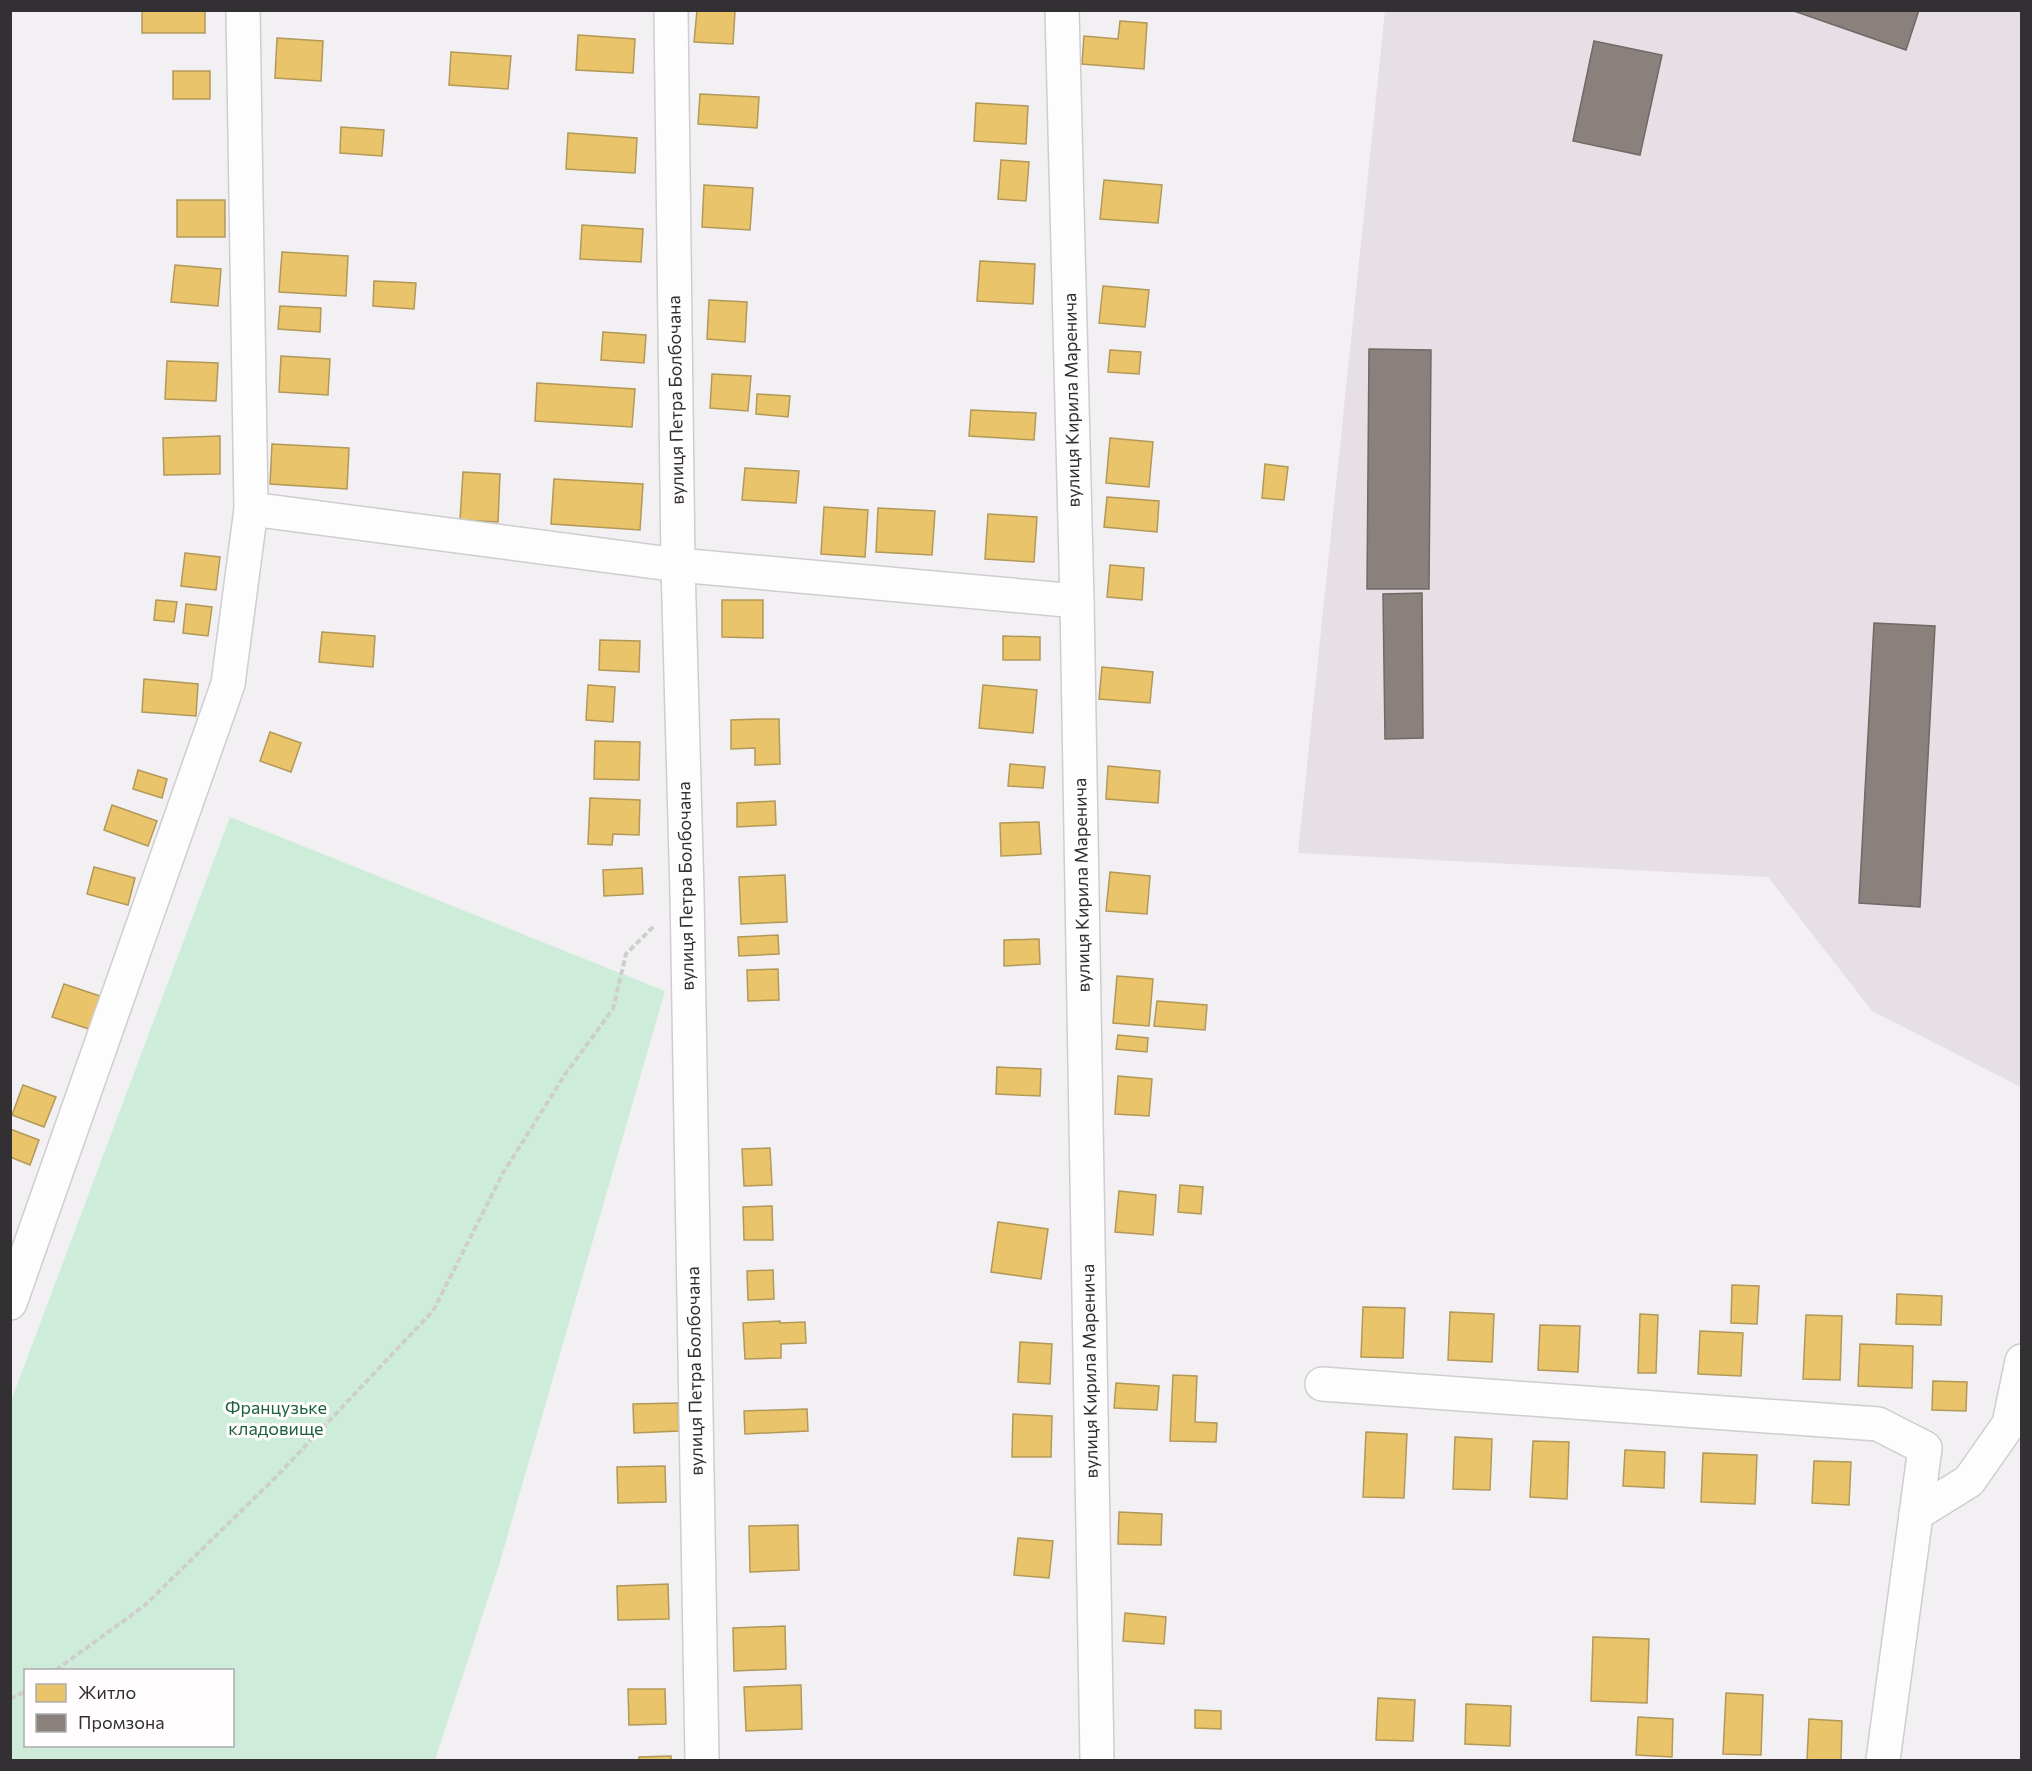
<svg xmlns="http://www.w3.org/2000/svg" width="2032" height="1771" viewBox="0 0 2032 1771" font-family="Commissioner,sans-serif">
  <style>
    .built { fill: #e6dfe6 }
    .green { fill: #ceecda; fill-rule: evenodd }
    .homes { fill: #e9c46a; stroke: #b29859; stroke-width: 1.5 }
    .industry { fill: #8a817c; stroke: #706966; stroke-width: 1.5 }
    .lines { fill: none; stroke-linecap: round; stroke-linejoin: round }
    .minor-casing { stroke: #cfcdcf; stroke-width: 36 }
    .path { stroke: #cfcecf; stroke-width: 4; stroke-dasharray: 6 3; stroke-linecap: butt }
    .minor { stroke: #fdfdfd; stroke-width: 33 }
    .labels { text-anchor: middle; stroke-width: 6; stroke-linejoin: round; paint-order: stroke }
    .street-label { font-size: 18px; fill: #323032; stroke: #fffdfe }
    .park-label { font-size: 18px; fill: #1e613f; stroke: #fffdfe }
  </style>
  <rect width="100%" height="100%" fill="#f2f0f2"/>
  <!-- built -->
  <path class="built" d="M1385,11h636v1076l-149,-76 -104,-134 -470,-24z"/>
  <!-- green -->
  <path class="green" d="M230,817l435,174 -166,574 -64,195h-424v-359zM26,1670h206v76h-206z"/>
  <!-- homes -->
  <g class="homes">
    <rect x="142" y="10" width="63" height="23"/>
    <path d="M697,10l38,1 -2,33 -39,-2z"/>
    <path d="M1120,21l27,2 -3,46 -62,-5 2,-28 34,3z"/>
    <path d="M578,35l57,4 -2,34 -57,-3z"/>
    <path d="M277,38l46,3 -2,40 -46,-3z"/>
    <path d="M451,52l60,4 -3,33 -59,-4z"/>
    <rect x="173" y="71" width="37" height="28"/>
    <path d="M700,94l59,3 -2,31 -59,-4z"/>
    <path d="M976,103l52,3 -2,38 -52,-3z"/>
    <path d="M341,127l43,3 -2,26 -42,-3z"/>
    <path d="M568,133l69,5 -2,35 -69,-4z"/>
    <path d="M1001,160l28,2 -3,39 -28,-2z"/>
    <path d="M1104,180l58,5 -4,38 -58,-4z"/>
    <path d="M704,185l49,3 -3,42 -48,-3z"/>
    <rect x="177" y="200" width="48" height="37"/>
    <path d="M582,225l61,4 -2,33 -61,-3z"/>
    <path d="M282,252l66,4 -2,40 -67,-4z"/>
    <path d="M980,261l55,3 -2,40 -56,-3z"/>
    <path d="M175,265l46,4 -3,37 -47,-4z"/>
    <path d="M374,281l42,2 -2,26 -41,-3z"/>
    <path d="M1103,286l46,4 -4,37 -46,-4z"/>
    <path d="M709,300l38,2 -2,40 -38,-3z"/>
    <path d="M280,306l41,2 -1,24 -42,-3z"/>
    <path d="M603,332l43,3 -2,28 -43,-3z"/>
    <path d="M1110,350l31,2 -2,22 -31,-2z"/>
    <path d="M281,356l49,3 -2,36 -49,-3z"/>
    <path d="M167,361l51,2 -2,38 -51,-2z"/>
    <path d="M712,374l39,2 -3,35 -38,-3z"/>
    <path d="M537,383l98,6 -3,38 -97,-6z"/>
    <path d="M757,394l33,2 -2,21 -32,-3z"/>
    <path d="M971,410l65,3 -2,27 -65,-4z"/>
    <path d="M220,436v38l-56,1 -1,-37z"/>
    <path d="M1110,438l43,4 -4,45 -43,-4z"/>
    <path d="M272,444l77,4 -2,41 -77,-5z"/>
    <path d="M1265,464l23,3 -4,33 -22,-2z"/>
    <path d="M745,468l54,3 -3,32 -54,-3z"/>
    <path d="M463,472l37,2 -2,48 -38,-2z"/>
    <path d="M554,479l89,5 -3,46 -89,-6z"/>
    <path d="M1107,497l52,4 -2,31 -53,-5z"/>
    <path d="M824,507l44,3 -3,47 -44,-3z"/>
    <path d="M878,508l57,3 -3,44 -56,-3z"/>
    <path d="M988,514l49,3 -3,45 -49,-3z"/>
    <path d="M185,553l35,4 -4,33 -35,-4z"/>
    <path d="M1110,565l34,3 -2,32 -35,-3z"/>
    <path d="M156,600l21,2 -3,20 -20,-2z"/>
    <path d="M722,600h41v38l-41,-1z"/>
    <path d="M186,604l26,3 -4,29 -25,-3z"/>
    <path d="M322,632l53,4 -2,31 -54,-5z"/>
    <path d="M1003,636l37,1v23h-37z"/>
    <path d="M600,640l40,1 -1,31 -40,-2z"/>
    <path d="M1102,667l51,5 -3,31 -51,-4z"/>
    <path d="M144,679l54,5 -2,32 -54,-4z"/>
    <path d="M588,685l27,2 -2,35 -27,-2z"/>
    <path d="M983,685l54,5 -4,43 -54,-5z"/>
    <path d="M761,719h18l1,45 -25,1v-17l-24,1v-29z"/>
    <path d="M270,732l31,11 -10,29 -31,-11z"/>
    <path d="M595,741l45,1 -1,38 -45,-1z"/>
    <path d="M1010,764l35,3 -2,21 -35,-2z"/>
    <path d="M1108,766l52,5 -2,32 -52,-4z"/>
    <path d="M138,770l29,9 -5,19 -29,-9z"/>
    <path d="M590,798l50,2 -1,35 -26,-1 -1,11 -24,-1z"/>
    <path d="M775,801l1,24 -39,2v-24z"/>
    <path d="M112,805l45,16 -9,25 -44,-16z"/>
    <path d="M1039,822l2,32 -40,2 -1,-33z"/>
    <path d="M94,867l41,11 -7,27 -41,-11z"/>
    <path d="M642,868l1,26 -39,2 -1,-26z"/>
    <path d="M1110,872l40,4 -3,38 -41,-3z"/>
    <path d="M785,875l2,47 -46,2 -2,-47z"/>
    <path d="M778,935l1,19 -40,2 -1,-19z"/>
    <path d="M1039,939l1,25 -36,2v-26z"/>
    <path d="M778,969l1,31 -31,1 -1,-31z"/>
    <path d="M1117,976l36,3 -4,47 -36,-3z"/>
    <path d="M64,984l36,12 -11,33 -37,-12z"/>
    <path d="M1157,1001l50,4 -2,25 -51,-4z"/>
    <path d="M1118,1035l30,3 -1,14 -31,-3z"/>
    <path d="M997,1067l44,2 -1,27 -44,-2z"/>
    <path d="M1118,1076l34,3 -3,37 -34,-2z"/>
    <path d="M23,1085l33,12 -12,30 -32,-12z"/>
    <path d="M10,1129l29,11 -9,25 -20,-8z"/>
    <path d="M770,1148l2,37 -28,1 -2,-37z"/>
    <path d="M1180,1185l23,2 -2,27 -23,-2z"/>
    <path d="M1119,1191l37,4 -3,40 -38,-3z"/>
    <path d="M772,1206l1,34h-29l-1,-33z"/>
    <path d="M998,1222l50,7 -7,50 -50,-7z"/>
    <path d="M773,1270l1,29 -26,1 -1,-29z"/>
    <path d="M1732,1285l27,1 -2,38 -26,-1z"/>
    <path d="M1897,1294l45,2 -1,29 -45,-1z"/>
    <path d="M1363,1307l42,1 -2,50 -42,-1z"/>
    <path d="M1450,1312l44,2 -2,48 -44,-2z"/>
    <path d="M1640,1314l18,1 -2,58h-18z"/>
    <path d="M1806,1315l36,1 -2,64 -37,-1z"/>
    <path d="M780,1321v2l25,-1 1,21 -25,1v14l-36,1 -2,-36z"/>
    <path d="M1540,1325l40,1 -2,46 -40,-2z"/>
    <path d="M1700,1331l43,2 -2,43 -43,-2z"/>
    <path d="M1020,1342l32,2 -2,40 -32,-2z"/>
    <path d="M1860,1344l53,2 -1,42 -54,-2z"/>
    <path d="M1173,1375l24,1 -2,46 22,1 -1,19 -46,-1z"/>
    <path d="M1933,1381l34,1 -1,29 -34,-1z"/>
    <path d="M1116,1383l43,3 -2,24 -43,-2z"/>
    <path d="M678,1403l1,28 -45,2 -1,-29z"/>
    <path d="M807,1409l1,22 -63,3 -1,-23z"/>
    <path d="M1013,1414l39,2 -1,41h-39z"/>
    <path d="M1366,1432l41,2 -3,64 -41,-1z"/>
    <path d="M1455,1437l37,2 -2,51 -37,-1z"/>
    <path d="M1533,1441l36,1 -2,57 -37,-2z"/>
    <path d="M1625,1450l40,2 -1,36 -41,-2z"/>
    <path d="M1703,1453l54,2 -2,49 -54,-2z"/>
    <path d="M1814,1461l37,1 -2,43 -37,-2z"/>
    <path d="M665,1466l1,36 -48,1 -1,-36z"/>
    <path d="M1119,1512l43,2 -1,31 -43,-1z"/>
    <path d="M798,1525l1,45 -49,2 -1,-46z"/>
    <path d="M1018,1538l35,3 -4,37 -35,-3z"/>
    <path d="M668,1584l1,35 -51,1 -1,-34z"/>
    <path d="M1125,1613l41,4 -2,27 -41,-3z"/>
    <path d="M785,1626l1,43 -52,2 -1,-43z"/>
    <path d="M1593,1637l56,2 -2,64 -56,-2z"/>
    <path d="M801,1685l1,44 -56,2 -2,-44z"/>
    <path d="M628,1689h37l1,35 -37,1z"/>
    <path d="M1726,1693l37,2 -2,60 -38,-1z"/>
    <path d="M1378,1698l37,2 -2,41 -37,-1z"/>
    <path d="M1466,1704l45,2 -1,40 -45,-2z"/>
    <path d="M1195,1710l26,1v18l-26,-1z"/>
    <path d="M1638,1717l35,2 -1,38 -36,-2z"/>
    <path d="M1809,1719l33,2 -1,39h-34z"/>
    <path d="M671,1756v4h-32v-3z"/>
  </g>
  <!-- industry -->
  <g class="industry">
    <path d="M1791,10h128l-13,40z"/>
    <path d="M1594,41l68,14 -22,100 -67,-14z"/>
    <path d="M1369,349l62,1 -2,239h-62z"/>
    <path d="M1422,593l1,145 -38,1 -2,-145z"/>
    <path d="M1874,623l61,3 -15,281 -61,-4z"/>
  </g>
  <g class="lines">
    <defs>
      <g id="minor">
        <path d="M671,10l7,555 9,329 15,866"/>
        <path d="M1062,10l15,591 20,1159"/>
        <path d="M251,509l427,56 399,36"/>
        <path d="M10,1303l218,-619 23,-175 -8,-499"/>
        <path d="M1322,1384l556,40 47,24 -42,312"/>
        <path d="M1916,1514l53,-33 40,-57 13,-63"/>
      </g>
    </defs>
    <!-- minor casing -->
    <use href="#minor" class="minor-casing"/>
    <!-- path -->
    <g class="path">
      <path d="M56,1670l88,-64 133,-130 156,-165 70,-138 63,-100 47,-64 13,-55 29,-29"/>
      <path d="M10,1699l16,-8"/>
    </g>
    <!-- minor -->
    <use href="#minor" class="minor"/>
  </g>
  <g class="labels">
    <!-- street labels -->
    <g class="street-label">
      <text transform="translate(676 400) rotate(-91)" y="6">вулиця Петра Болбочана</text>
      <text transform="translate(1072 400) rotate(-91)" y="6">вулиця Кирила Маренича</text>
      <text transform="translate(1082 885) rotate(-91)" y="6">вулиця Кирила Маренича</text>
      <text transform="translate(686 886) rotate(-91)" y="6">вулиця Петра Болбочана</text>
      <text transform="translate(695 1371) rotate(-91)" y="6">вулиця Петра Болбочана</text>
      <text transform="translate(1090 1371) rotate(-91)" y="6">вулиця Кирила Маренича</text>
    </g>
    <!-- park labels -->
    <g class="park-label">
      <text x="276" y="1414">Французьке<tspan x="276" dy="21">кладовище</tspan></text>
    </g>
  </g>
  <!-- border -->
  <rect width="2032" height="1771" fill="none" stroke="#323032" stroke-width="24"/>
  <!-- legend -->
  <rect x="24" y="1669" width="210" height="78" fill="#fffdfe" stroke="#adabac" stroke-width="1.5"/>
  <rect x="36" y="1684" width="30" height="18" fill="#e9c46a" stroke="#adabac" stroke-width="1.5"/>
  <text x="78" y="1699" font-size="18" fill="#323032">Житло</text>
  <rect x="36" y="1714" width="30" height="18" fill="#8a817c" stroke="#adabac" stroke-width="1.5"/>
  <text x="78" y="1729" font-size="18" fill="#323032">Промзона</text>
</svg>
